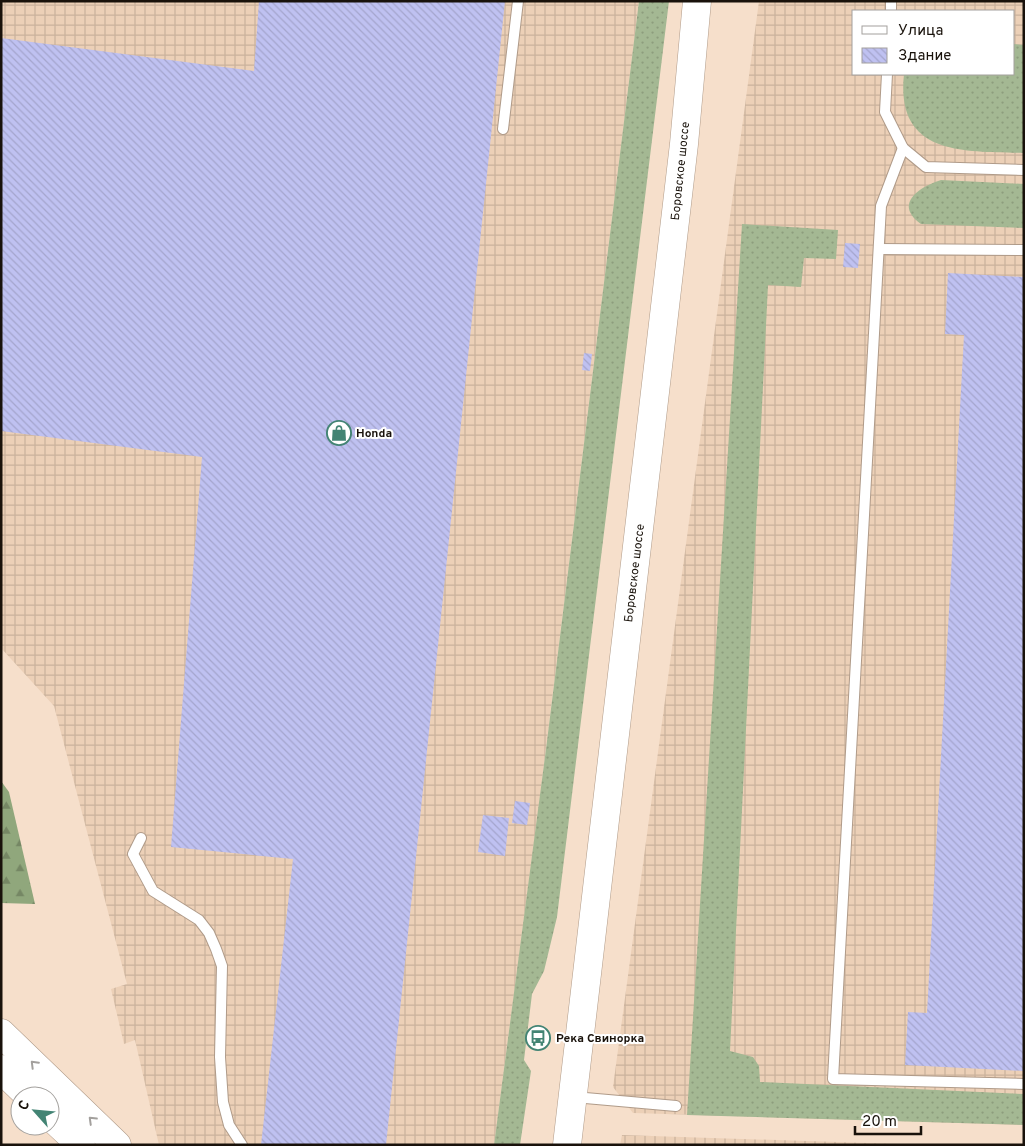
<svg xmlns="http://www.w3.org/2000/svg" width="1025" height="1146" viewBox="0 0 1025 1146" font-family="Overpass,sans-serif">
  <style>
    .industrial { fill: url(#industrial-grid); fill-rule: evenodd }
    .grass { fill: url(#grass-dots) }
    .forest { fill: url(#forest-firs) }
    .building { fill: url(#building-back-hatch) }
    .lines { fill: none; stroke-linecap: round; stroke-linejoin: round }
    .service-casing { stroke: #b09b89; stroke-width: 12 }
    .secondary-casing { stroke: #b09b89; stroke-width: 29 }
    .service { stroke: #fff; stroke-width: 10 }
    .secondary { stroke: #fff; stroke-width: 28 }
    .oneway { stroke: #a3a09d }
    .labels { text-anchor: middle; stroke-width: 4; stroke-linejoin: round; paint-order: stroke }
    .street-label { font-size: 12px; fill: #19120b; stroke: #fff }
    .poi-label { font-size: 12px; font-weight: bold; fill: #19120b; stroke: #fff; text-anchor: start }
  </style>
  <defs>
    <pattern id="industrial-grid" width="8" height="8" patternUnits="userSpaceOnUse" patternTransform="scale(1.25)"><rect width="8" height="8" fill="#ecd0b7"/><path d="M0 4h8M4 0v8" fill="none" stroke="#cab29c"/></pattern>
    <pattern id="grass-dots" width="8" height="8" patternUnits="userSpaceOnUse" patternTransform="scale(1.25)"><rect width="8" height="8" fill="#a4b893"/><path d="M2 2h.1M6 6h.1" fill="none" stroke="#8d9d7d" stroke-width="1.8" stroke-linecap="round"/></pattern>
    <pattern id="forest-firs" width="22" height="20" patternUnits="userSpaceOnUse" patternTransform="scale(1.25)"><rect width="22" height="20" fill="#90a77c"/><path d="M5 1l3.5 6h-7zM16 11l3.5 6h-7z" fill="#758764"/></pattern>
    <pattern id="building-back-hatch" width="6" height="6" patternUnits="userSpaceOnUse" patternTransform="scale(1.25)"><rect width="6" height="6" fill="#bfc1f1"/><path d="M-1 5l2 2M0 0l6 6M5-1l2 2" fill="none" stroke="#a4a5cd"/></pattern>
  </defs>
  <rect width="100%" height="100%" fill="#f6dfcb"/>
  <!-- industrial -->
  <g class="industrial">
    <path d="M1,1h638l-99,795 -46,349h-335l-24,-105 -11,4 -13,-55 16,-5 -73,-278 -53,-58z"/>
    <path d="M759,1h265v1124l-391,-12 -20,-26zM854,11h160v63h-160z"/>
    <path d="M622,1135l306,10h-308z"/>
  </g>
  <!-- grass -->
  <g class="grass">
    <path d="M639,1h30l-112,916 -13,54 -12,23 -8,66 7,11 -11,74h-26l52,-396z"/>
    <path d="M1014,44l10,1v108c-59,-2 -129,4 -120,-79h110z"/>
    <path d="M941,180l83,4v44l-103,-4c-28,-20 -2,-37 20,-44z"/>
    <path d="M742,224l96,6 -2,29 -32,-1 -3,29 -33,-2 -38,766 23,6 6,9 1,16 264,12v31l-337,-10z"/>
  </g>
  <!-- forest -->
  <path class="forest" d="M1,781l8,11 26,112 -34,-1z"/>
  <!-- building -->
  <g class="building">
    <path d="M259,1h246l-119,1144h-125l32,-286 -122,-12 31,-390 -201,-26v-393l253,33z"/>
    <path d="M845,243l15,1 -2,24 -15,-1z"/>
    <path d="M948,273l76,4v794l-119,-6 3,-53 19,1 37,-678 -19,-1z"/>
    <path d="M584,353l8,1 -2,17 -8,-1z"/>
    <path d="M515,801l15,2 -3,22 -15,-2z"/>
    <path d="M483,815l26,3 -4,38 -27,-4z"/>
  </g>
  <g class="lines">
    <defs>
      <g id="service">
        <path d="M891,11v-10"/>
        <path d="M887,74l-2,38 18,36 23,19 98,3"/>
        <path d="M503,129l15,-128"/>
        <path d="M903,148l-22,58 -48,873 191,5"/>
        <path d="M879,249l145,1"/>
        <path d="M141,838l-8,16 20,37 46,29 10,13 7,16 6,17 -2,91 3,45 6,23 13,20"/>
        <path d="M574,1097l102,9"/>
      </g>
      <g id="secondary">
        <path d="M1,1033l116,112"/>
        <path d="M1,1069l28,27"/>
        <path d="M50,1116l31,29"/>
        <path d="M567,1145l117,-1001 13,-143"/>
      </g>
    </defs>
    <!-- service casing -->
    <use href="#service" class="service-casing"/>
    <!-- secondary casing -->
    <use href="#secondary" class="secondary-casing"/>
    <!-- service -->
    <use href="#service" class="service"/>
    <!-- secondary -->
    <use href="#secondary" class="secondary"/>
  </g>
  <!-- one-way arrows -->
  <defs><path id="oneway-chevron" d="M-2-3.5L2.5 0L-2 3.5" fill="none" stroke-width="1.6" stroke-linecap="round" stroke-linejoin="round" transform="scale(1.25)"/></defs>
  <g class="oneway">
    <use href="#oneway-chevron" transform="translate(34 1064) rotate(-135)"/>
    <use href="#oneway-chevron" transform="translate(92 1120) rotate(-136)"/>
  </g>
  <!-- icons -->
  <defs>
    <symbol id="shop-ring" viewBox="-11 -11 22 22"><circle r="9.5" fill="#fff" stroke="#438474" stroke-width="1.5"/><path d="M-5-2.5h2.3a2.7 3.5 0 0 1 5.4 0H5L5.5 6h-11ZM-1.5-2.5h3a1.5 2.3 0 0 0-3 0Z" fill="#438474"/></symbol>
    <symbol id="bus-ring" viewBox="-11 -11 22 22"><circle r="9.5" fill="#fff" stroke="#438474" stroke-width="1.5"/><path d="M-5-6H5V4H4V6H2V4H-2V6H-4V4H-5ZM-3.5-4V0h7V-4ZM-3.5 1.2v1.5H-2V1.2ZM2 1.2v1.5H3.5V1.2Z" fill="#438474"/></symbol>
  </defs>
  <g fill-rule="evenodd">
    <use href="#shop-ring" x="325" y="419" width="28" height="28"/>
    <use href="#bus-ring" x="524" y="1024" width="28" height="28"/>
  </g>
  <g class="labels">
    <!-- street labels -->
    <g class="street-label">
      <text transform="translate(680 171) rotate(-84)" y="4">Боровское шоссе</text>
      <text transform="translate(634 573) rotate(-83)" y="4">Боровское шоссе</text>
    </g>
    <!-- poi labels -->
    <g class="poi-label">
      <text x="356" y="437">Honda</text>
      <text x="556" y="1042">Река Свинорка</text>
    </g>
  </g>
  <!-- border -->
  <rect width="1025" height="1146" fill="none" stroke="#19120b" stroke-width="5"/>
  <!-- legend -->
  <rect x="852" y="10" width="162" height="65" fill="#ffffff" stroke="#a3a09d"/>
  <rect x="862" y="26" width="25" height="8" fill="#ffffff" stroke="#a3a09d"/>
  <text x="898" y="35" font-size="15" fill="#19120b">Улица</text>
  <rect x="862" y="48" width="25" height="15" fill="url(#building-back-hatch)" stroke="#a3a09d"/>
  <text x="898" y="60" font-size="15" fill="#19120b">Здание</text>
  <!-- north arrow -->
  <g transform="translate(35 1111) rotate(297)"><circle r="24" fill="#ffffff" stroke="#a3a09d"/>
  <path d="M0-4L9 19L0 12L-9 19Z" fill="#438474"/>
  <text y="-8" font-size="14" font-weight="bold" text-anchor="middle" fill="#19120b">С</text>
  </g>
  <!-- scale -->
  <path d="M855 1126v8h66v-8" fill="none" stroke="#19120b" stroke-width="2.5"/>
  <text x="862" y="1126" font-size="15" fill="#19120b" stroke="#ffffff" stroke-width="4" paint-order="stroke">20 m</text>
</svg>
